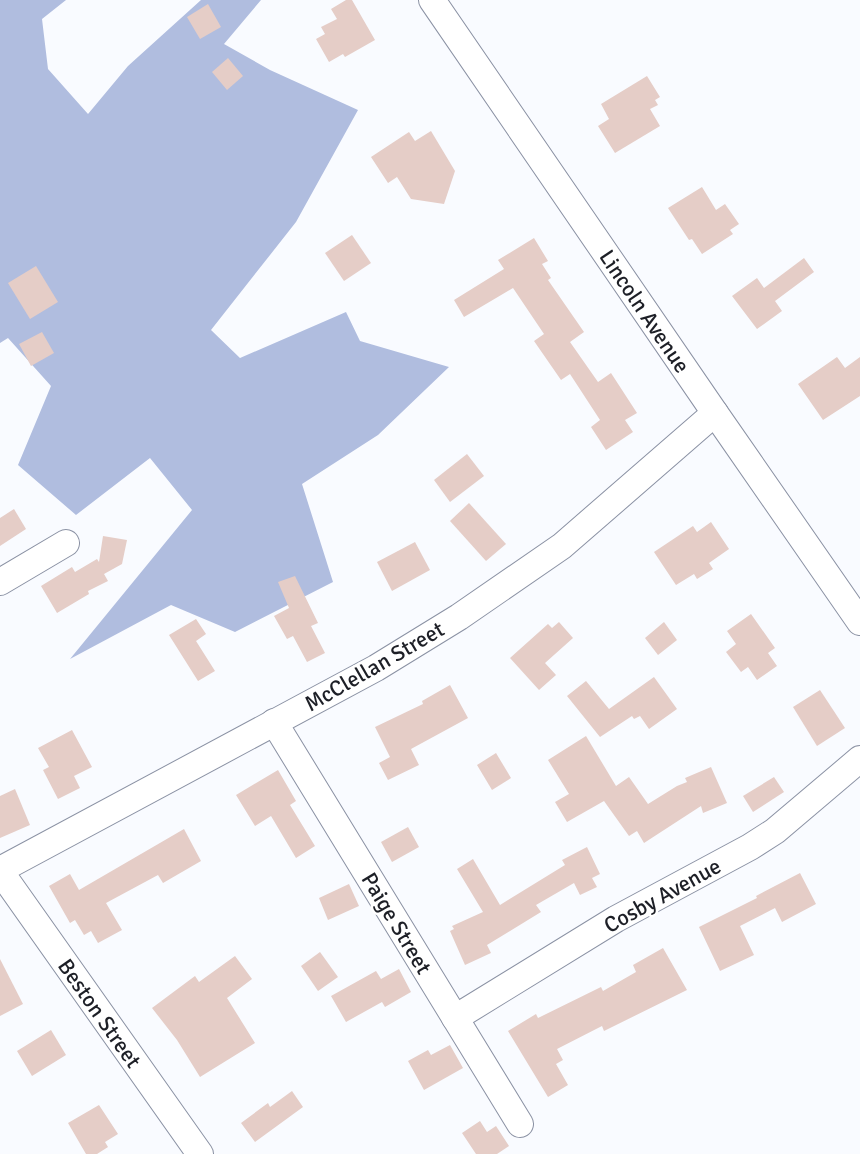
<svg xmlns="http://www.w3.org/2000/svg" width="860" height="1154" viewBox="0 0 860 1154" font-family="Signika,sans-serif">
  <style>
    .forest { fill: #b0bddf }
    .building { fill: #e5cdc7 }
    .lines { fill: none; stroke-linecap: round; stroke-linejoin: round }
    .minor-casing { stroke: #8b92a4; stroke-width: 28 }
    .minor { stroke: #fff; stroke-width: 26 }
    .labels { text-anchor: middle; stroke-width: 5; stroke-linejoin: round; paint-order: stroke }
    .street-label { font-size: 22px; fill: #1d1f26; stroke: #fff }
  </style>
  <rect width="100%" height="100%" fill="#f9fbff"/>
  <!-- forest -->
  <path class="forest" d="M0,0h66l-24,19 6,50 40,45 40,-48 73,-66h60l-37,44 46,26 88,40 -62,112 -85,108 29,28 106,-46 14,29 89,26 -71,68 -76,49 31,98 -98,50 -64,-27 -101,54 122,-149 -42,-52 -74,57 -58,-50 33,-79 -43,-48 -8,5z"/>
  <!-- building -->
  <g class="building">
    <path d="M346,0h6l23,40 -30,17 -2,-3 -14,8 -13,-23 9,-5 -4,-7 16,-8 -6,-10z"/>
    <path d="M208,4l13,23 -21,12 -13,-22z"/>
    <path d="M228,58l15,18 -16,14 -15,-18z"/>
    <path d="M647,76l13,21 -5,3 3,5 -8,4 10,17 -45,27 -17,-27 11,-7 -8,-15z"/>
    <path d="M431,131l24,40 -11,33 -33,-5 -14,-22 -9,6 -17,-26 38,-25 6,9z"/>
    <path d="M702,187l14,23 9,-6 14,20 -9,6 3,4 -31,20 -10,-15 -3,1 -21,-32z"/>
    <path d="M352,235l19,28 -27,18 -19,-28z"/>
    <path d="M534,238l14,23 -6,3 9,14 -3,2 36,52 -14,10 28,40 13,-9 26,40 -12,7 8,12 -27,18 -15,-23 9,-7 -30,-46 -9,6 -27,-39 10,-7 -31,-46 -49,29 -10,-17 50,-31 -6,-9z"/>
    <path d="M804,258l10,14 -39,29 7,10 -25,18 -25,-33 25,-18 7,10z"/>
    <path d="M36,266l22,36 -28,17 -22,-36z"/>
    <path d="M42,332l12,21 -23,13 -12,-22z"/>
    <path d="M837,357l8,11 15,-11v39l-37,24 -25,-36z"/>
    <path d="M467,454l17,22 -34,26 -16,-22z"/>
    <path d="M469,503l37,41 -20,17 -36,-40z"/>
    <path d="M14,509l12,20 -26,17v-28z"/>
    <path d="M711,522l18,27 -20,14 4,6 -16,10 -3,-5 -18,11 -22,-33 39,-26 4,6z"/>
    <path d="M103,536l24,4 -5,24 -18,10 4,7 -20,10 1,3 -32,19 -16,-27 31,-19 3,5 22,-13 2,3z"/>
    <path d="M415,542l15,28 -38,21 -15,-29z"/>
    <path d="M295,576l23,47 -7,3 14,27 -18,9 -14,-26 -6,3 -13,-23 15,-8 -11,-26z"/>
    <path d="M751,614l24,34 -7,5 9,13 -20,14 -9,-13 -7,5 -15,-20 10,-8 -9,-13z"/>
    <path d="M196,619l10,15 -10,7 19,30 -17,10 -29,-46z"/>
    <path d="M559,622l14,16 -28,25 11,12 -17,15 -29,-32 38,-34 4,4z"/>
    <path d="M664,622l13,18 -19,15 -13,-17z"/>
    <path d="M654,677l23,32 -28,20 -9,-13 -6,3 -2,-3 -32,21 -33,-41 19,-15 23,28z"/>
    <path d="M450,685l18,33 -57,31 8,16 -31,15 -9,-17 11,-6 -15,-30 48,-23 -1,-3z"/>
    <path d="M820,690l25,38 -28,18 -24,-39z"/>
    <path d="M72,730l20,37 -18,9 6,12 -22,11 -15,-29 6,-3 -11,-19z"/>
    <path d="M586,736l30,50 13,-9 19,27 29,-18 10,-4 -2,-4 26,-11 16,36 -24,10 -2,-7 -57,37 -7,-12 -8,5 -25,-35 -37,21 -12,-20 14,-8 -21,-34z"/>
    <path d="M496,753l15,25 -19,12 -15,-25z"/>
    <path d="M278,770l18,31 -6,4 25,41 -19,12 -25,-42 -16,10 -19,-31z"/>
    <path d="M774,777l10,15 -31,20 -10,-16z"/>
    <path d="M15,789l15,36 -30,13v-42z"/>
    <path d="M408,827l11,20 -27,15 -11,-20z"/>
    <path d="M184,829l17,32 -38,22 -5,-8 -52,28 16,27 -24,13 -7,-12 -7,4 -9,-15 -5,3 -21,-37 21,-12 9,16z"/>
    <path d="M587,847l13,27 -8,4 5,9 -17,8 -6,-12 -38,22 5,7 -54,33 4,8 -26,12 -15,-34 4,-2 -2,-3 31,-14 -26,-43 16,-10 27,46 65,-40 -3,-5z"/>
    <path d="M800,873l16,31 -34,18 -7,-14 -35,18 14,29 -34,16 -21,-44 58,-29 -1,-2z"/>
    <path d="M349,884l10,22 -31,14 -9,-22z"/>
    <path d="M663,948l24,42 -83,41 -2,-5 -45,23 6,11 -7,4 12,21 -20,12 -40,-66 28,-17 2,4 63,-31 2,4 33,-19 -3,-7z"/>
    <path d="M320,952l18,25 -20,14 -17,-25z"/>
    <path d="M235,956l17,23 -25,19 28,45 -55,34 -23,-37 -25,-32 43,-32 4,6z"/>
    <path d="M0,959l23,45 -23,12z"/>
    <path d="M399,969l12,23 -26,15 -3,-5 -36,20 -15,-26 45,-25 5,8z"/>
    <path d="M51,1030l15,25 -34,21 -15,-25z"/>
    <path d="M450,1045l13,23 -39,22 -16,-29 20,-11 3,5z"/>
    <path d="M292,1091l11,16 -48,35 -14,-19 27,-20 2,4z"/>
    <path d="M99,1105l19,29 -13,8 3,5 -11,7h-11l-18,-31z"/>
    <path d="M480,1121l7,11 9,-6 13,20 -12,8h-21l-14,-21z"/>
  </g>
  <g class="lines">
    <defs>
      <g id="minor">
        <path d="M432,0l283,413 145,209"/>
        <path d="M0,582l66,-39"/>
        <path d="M274,722l246,402"/>
        <path d="M0,870l376,-202 83,-51 103,-71 153,-133"/>
        <path d="M0,871l200,283"/>
        <path d="M455,1018l161,-99 134,-72 25,-16 85,-72"/>
      </g>
    </defs>
    <!-- minor casing -->
    <use href="#minor" class="minor-casing"/>
    <!-- minor -->
    <use href="#minor" class="minor"/>
  </g>
  <g class="labels">
    <!-- street labels -->
    <g class="street-label">
      <text transform="translate(645 311) rotate(56)" y="8">Lincoln Avenue</text>
      <text transform="translate(374 666) rotate(-30)" y="8">McClellan Street</text>
      <text transform="translate(662 895) rotate(-29)" y="8">Cosby Avenue</text>
      <text transform="translate(397 923) rotate(59)" y="8">Paige Street</text>
      <text transform="translate(100 1013) rotate(55)" y="8">Beston Street</text>
    </g>
  </g>
</svg>
